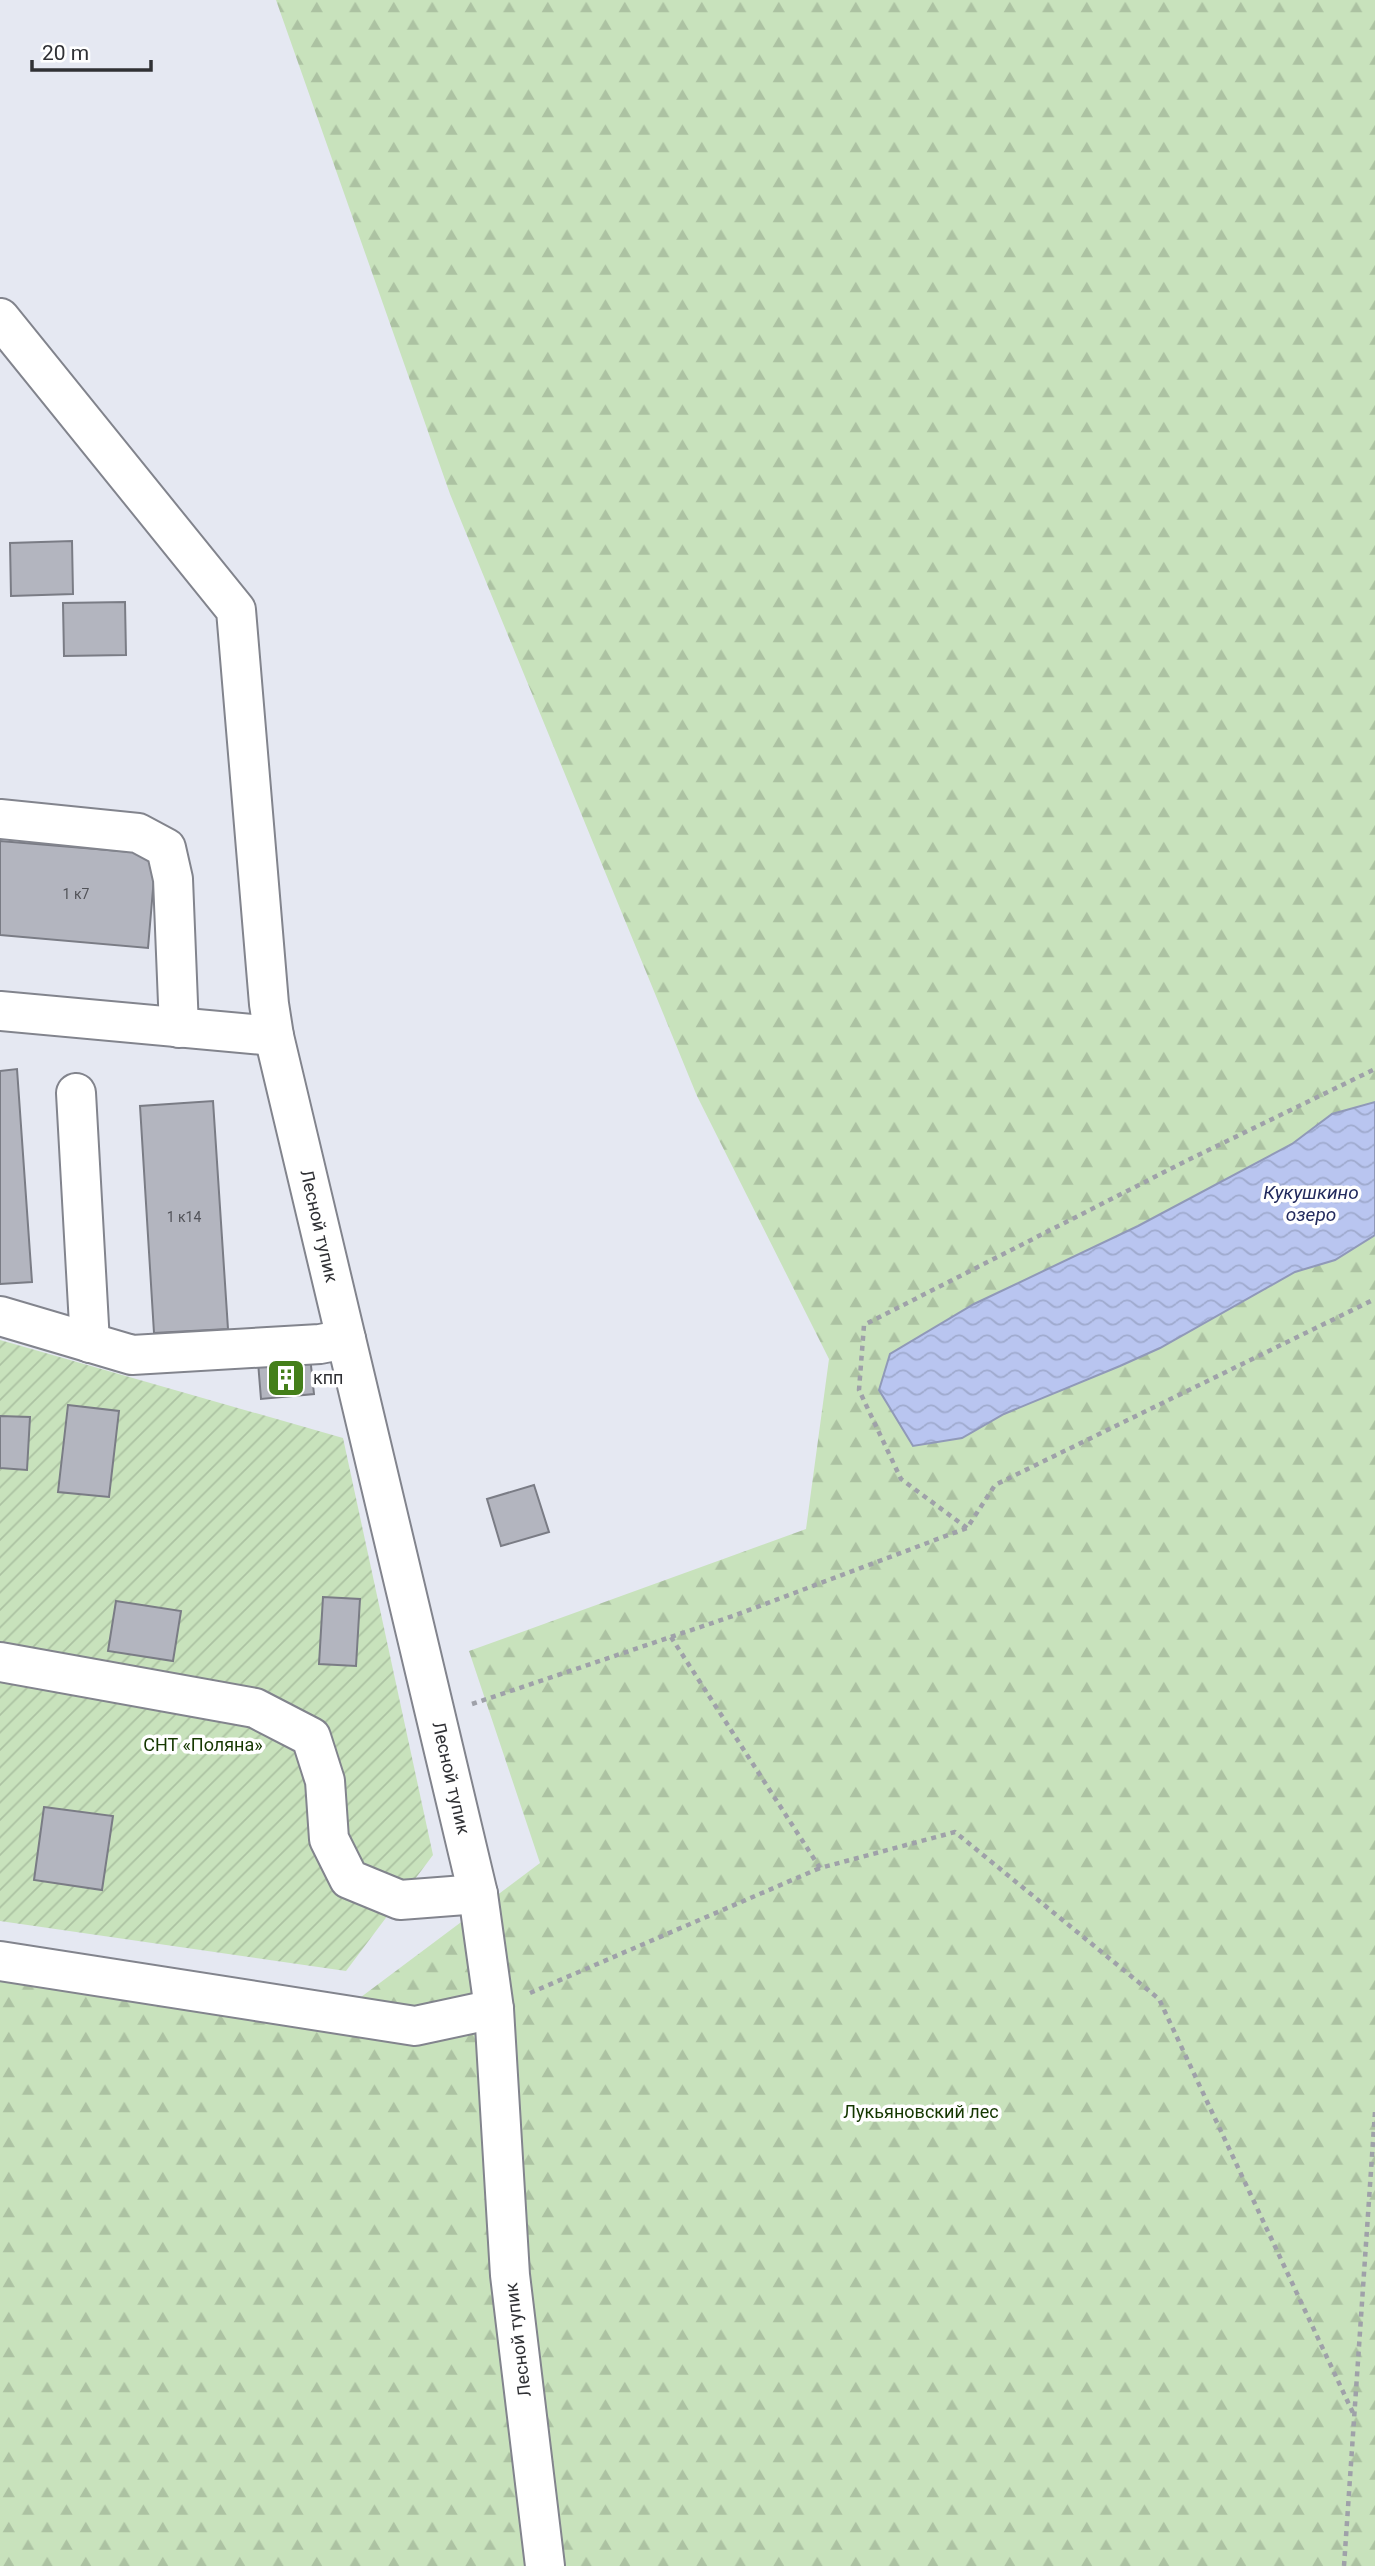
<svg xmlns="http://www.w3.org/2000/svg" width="1375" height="2566" viewBox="0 0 1375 2566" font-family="Roboto,sans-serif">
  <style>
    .forest { fill: url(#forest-firs) }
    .garden { fill: url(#garden-furrows) }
    .water { fill: url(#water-waves); stroke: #9099b8; stroke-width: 2 }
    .building { fill: #b3b5bf; stroke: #7a7c85; stroke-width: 2 }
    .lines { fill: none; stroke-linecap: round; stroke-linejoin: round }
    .minor-casing { stroke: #82848d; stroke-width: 42 }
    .path { stroke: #9fa1a9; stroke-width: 4.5; stroke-dasharray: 5 5; stroke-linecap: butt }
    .minor { stroke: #fff; stroke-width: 38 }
    .labels { text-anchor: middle; stroke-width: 7; stroke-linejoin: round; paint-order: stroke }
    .number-label { font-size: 14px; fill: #515258 }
    .street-label { font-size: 18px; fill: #303135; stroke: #fff }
    .poi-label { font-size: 18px; fill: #303135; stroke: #fff; text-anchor: start }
    .park-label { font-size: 18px; fill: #153700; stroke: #fff }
    .water-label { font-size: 19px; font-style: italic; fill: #222a5d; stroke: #fff }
  </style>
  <defs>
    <pattern id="forest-firs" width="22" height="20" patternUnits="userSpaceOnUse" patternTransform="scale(1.75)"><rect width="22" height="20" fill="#c8e2bc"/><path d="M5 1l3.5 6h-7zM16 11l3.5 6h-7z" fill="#acc2a2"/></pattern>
    <pattern id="garden-furrows" width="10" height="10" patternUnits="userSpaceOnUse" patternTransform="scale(1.75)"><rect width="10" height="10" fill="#c8e2bc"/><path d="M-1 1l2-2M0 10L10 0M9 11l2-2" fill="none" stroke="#acc2a2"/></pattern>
    <pattern id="water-waves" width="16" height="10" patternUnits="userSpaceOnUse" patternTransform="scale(1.75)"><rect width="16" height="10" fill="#b9c5f0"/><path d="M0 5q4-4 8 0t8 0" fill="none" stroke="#9faace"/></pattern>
  </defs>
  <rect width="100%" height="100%" fill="#e5e8f2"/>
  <!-- forest -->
  <path class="forest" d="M276,0h1099v1102l-43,12 -40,30 -154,82 -164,78 -84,50 72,84 42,-24 156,-66 135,-76 40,-12 40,-25v1331h-1375v-589l329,44 211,-158 -71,-212 337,-122 23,-170 -132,-263 -247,-602z"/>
  <!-- garden -->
  <path class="garden" d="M0,1340l343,98 90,417 -87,116 -346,-50z"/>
  <!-- water -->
  <path class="water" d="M1375,1102v133l-40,25 -40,12 -135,76 -40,18 -116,48 -42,24 -49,8 -34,-56 11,-36 84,-50 164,-78 154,-82 40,-30z"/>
  <!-- building -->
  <g class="building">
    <path d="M72,541l1,53 -62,2 -1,-53z"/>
    <path d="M125,602l1,53 -62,1 -1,-53z"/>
    <path d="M0,841l156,13 -8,94 -148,-13z"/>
    <path d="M17,1069l15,213 -32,2v-213z"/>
    <path d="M213,1101l15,228 -74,4 -14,-227z"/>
    <path d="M310,1356l4,38 -53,5 -3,-37z"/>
    <path d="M68,1405l51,6 -10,86 -51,-5z"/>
    <path d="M0,1416l30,1 -3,53 -27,-2z"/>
    <path d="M534,1485l15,47 -48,14 -14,-47z"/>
    <path d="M323,1597l37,2 -4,67 -37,-2z"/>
    <path d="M116,1601l65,10 -8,50 -65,-10z"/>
    <path d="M44,1807l69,9 -11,74 -68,-10z"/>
  </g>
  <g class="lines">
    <defs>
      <g id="minor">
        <path d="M0,318l236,292 33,394 5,32 204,858 16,115 16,266 35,291"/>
        <path d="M0,819l138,14 28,15 7,31 6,149"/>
        <path d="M0,1011l274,25"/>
        <path d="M76,1093l14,250"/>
        <path d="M0,1316l132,39 188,-11 26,-5"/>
        <path d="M0,1662l255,46 56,29 14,44 4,58 20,40 51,21 78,-6"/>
        <path d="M0,1961l415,65 79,-17"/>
      </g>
    </defs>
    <!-- minor casing -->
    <use href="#minor" class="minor-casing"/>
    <!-- path -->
    <g class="path">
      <path d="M967,1528l-66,-49 -42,-89 5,-65 322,-164 189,-92"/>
      <path d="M671,1637l149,231 135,-36 204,167 195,416"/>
      <path d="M472,1704l261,-88 234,-88 28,-43 380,-186"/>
      <path d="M530,1993l290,-125"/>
      <path d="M1344,2566l31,-454"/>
    </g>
    <!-- minor -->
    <use href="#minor" class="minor"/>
  </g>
  <!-- icons -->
  <defs>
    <symbol id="building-square" viewBox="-11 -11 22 22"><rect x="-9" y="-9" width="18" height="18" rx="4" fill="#447f1a" stroke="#fff"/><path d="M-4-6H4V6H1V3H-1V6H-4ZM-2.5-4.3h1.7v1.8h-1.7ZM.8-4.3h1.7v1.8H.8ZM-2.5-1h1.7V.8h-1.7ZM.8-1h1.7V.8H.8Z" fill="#fff"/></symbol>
  </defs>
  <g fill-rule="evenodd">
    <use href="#building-square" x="264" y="1356" width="44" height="44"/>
  </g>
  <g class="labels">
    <!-- number labels -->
    <g class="number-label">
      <text x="76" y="899">1 к7</text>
      <text x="184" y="1222">1 к14</text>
    </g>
    <!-- street labels -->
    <g class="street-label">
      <text transform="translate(319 1226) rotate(77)" y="6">Лесной тупик</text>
      <text transform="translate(451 1778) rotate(77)" y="6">Лесной тупик</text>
      <text transform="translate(518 2340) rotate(-97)" y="6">Лесной тупик</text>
    </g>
    <!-- poi labels -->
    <g class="poi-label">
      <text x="313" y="1384">кпп</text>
    </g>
    <!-- park labels -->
    <g class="park-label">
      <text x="203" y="1751">СНТ «Поляна»</text>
      <text x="921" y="2118">Лукьяновский лес</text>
    </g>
    <!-- water labels -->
    <g class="water-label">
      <text x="1311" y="1199">Кукушкино<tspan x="1311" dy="22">озеро</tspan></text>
    </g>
  </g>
  <!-- scale -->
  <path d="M32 60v10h119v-10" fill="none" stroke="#303135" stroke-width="3.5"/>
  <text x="42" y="60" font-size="21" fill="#303135" stroke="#ffffff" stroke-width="5" paint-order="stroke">20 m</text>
</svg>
